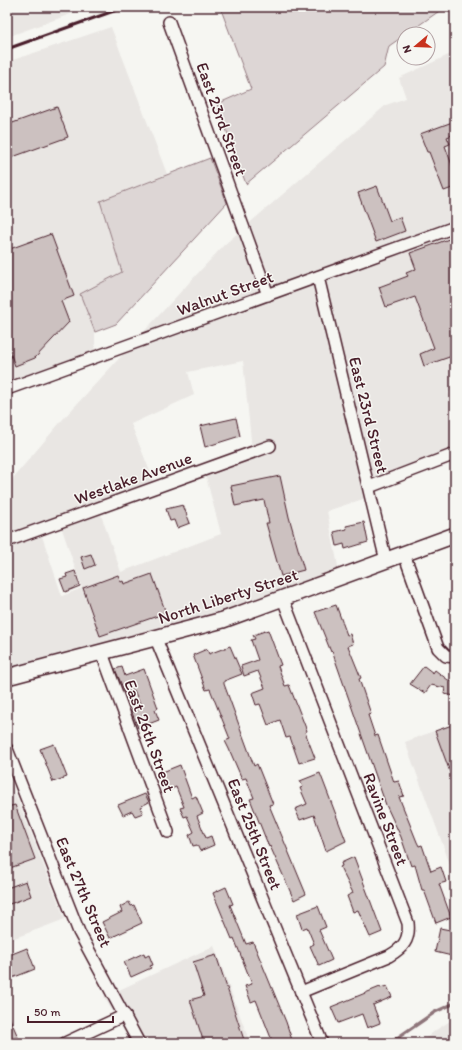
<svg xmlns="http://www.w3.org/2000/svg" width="462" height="1050" viewBox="0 0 462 1050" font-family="Itim,sans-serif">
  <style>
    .built { fill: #e9e6e3; fill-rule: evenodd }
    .green { fill: #ddd6d5; stroke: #947a80 }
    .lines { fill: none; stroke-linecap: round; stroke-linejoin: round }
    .stream { stroke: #8e747a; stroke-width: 3.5 }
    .building { fill: #ccc1c0; stroke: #4a1f2b }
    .street-casing { stroke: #4a1f2b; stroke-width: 14 }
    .secondary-casing { stroke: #4a1f2b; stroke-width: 18 }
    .street { stroke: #f6f6f2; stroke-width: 11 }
    .secondary { stroke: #f6f6f2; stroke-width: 15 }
    .rail { stroke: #4a1f2b; stroke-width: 3 }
    .labels { text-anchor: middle; stroke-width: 3; stroke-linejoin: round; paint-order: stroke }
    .street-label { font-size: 17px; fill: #4a1f2b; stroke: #f6f6f2 }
  </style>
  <rect width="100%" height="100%" fill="#f6f6f2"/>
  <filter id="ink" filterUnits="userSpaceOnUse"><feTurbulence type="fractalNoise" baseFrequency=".025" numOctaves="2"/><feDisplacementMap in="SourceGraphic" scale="8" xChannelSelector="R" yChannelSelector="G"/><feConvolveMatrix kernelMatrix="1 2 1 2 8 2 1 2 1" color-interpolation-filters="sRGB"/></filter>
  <g filter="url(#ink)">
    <!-- built -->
    <g class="built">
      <path d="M7,7h83l-83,30z"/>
      <path d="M111,27l56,147 -67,27 22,71 -42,22 15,38v29l-88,33v-332z"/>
      <path d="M455,52v337l-7,3 7,19v37l-80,29 3,17 -51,17 12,60 -140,49 -192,48v-183l57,-67 160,-173 162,-140 20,-7 -7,-20zM243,361l10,99 -47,17 15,57 -100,38 -20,-57 58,-21 -28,-70 63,-29 -6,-23zM62,529l20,59 -20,8 -20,-60z"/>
      <path d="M455,723v155l-50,-136z"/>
      <path d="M7,773l58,146 -58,22z"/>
      <path d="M214,946l36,97h-119l-27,-46z"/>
      <path d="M455,1018v25h-35l16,-13z"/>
    </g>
    <!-- green -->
    <g class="green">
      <path d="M220,7h225l-56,39 -5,21 -138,117 -29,-80 34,-15z"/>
      <path d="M210,158l17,45 -111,121 -21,8 -15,-38 42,-22 -22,-71z"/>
    </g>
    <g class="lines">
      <!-- stream -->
      <path class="stream" d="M390,1043l45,-31 20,-9"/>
    </g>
    <!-- building -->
    <g class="building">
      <path d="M57,107l11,30 -61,22v-34z"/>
      <path d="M455,121v13l-8,3 3,7 -5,2 10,27v14l-11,4 -15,-39h-2l-7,-18z"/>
      <path d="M377,186l13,35 10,-4 5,14 -29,11 -18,-49z"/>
      <path d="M51,234l23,62 -13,5 8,21 -34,36 -20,8 -8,-22v-94z"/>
      <path d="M449,239l6,14v102l-31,11 -4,-12 14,-6 -19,-51 -29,10 -7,-20 29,-11 -2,-3 10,-4 -6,-16z"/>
      <path d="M236,418l4,18 -35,11 -5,-21z"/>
      <path d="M280,476l9,41 15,53 -23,6 -15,-53h3l-5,-23 -29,6 -4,-20z"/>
      <path d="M183,505l7,18 -13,5 -3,-8 -4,1 -4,-12z"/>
      <path d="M364,522l4,20 -23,7 -1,-5 -7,2 -3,-14 13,-3 -1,-3z"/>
      <path d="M91,554l4,11 -10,4 -4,-12z"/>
      <path d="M75,571l5,15 -15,6 -5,-13 7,-2 -1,-3z"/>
      <path d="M152,574l14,39 -66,23 -17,-48 35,-13 3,7 2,-1 1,3z"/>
      <path d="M336,605l11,30 3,-1 3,10 -5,2 13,32 -2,1 12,35 -3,1 7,21 3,-1 16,47 5,-1 5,15 -5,1 18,45 2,4 3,-1 9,26 10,-4 5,15 -7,2 12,33 -15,6 -12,-33h-2l-7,-25 -4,1 -10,-29 -15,-32 -54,-154 -1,1 -16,-40z"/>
      <path d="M268,630l13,35 -3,1 7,20 4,-1 18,46 -2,1 10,26 -16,5 -9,-26 -4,1 -6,-18 -12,5 -8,-21 -4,1 -4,-12 13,-5 -7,-17 -14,5 -3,-10 17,-6 -7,-20 4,-1 -2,-4z"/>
      <path d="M230,646l12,28 -18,7v3l30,82 3,-2 16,40 -4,1 37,89 -12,6 -24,-54 -1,1 -19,-48 4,-1 -8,-20 -4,1 -13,-30 -4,-8 5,-2 -20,-50 -4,1 -13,-35 14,-6 2,5z"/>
      <path d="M424,666l9,7 2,-3 13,10 7,1v15l-11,-2 1,-6 -14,-3 -6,8 -15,-9z"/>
      <path d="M122,667l3,9 19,-7 14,39 -3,2 4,10 -21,8 -7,-18 10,-3 -7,-17 -9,3 -10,-24z"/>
      <path d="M455,724v59h-1l-19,-52z"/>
      <path d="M54,744l13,33 -14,5 -13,-33z"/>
      <path d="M180,765l12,33 4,-2 7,17 -6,3 9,22 5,-2 3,9 -14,6 -3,-6 -4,1 -4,-11 5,-3 -7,-16 -3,1 -4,-9 4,-1 -8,-20 -7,3 -2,-5 -2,1 -5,-13z"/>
      <path d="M320,773l26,68 -20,10 -12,-36 -14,5 -5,-11 12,-5 -7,-16 3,-1 -3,-6z"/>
      <path d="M145,794l4,8 -9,5 3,6 -8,3 -3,-5 -9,4 -5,-10z"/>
      <path d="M15,805l20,54 -28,10v-62z"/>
      <path d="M354,857l28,75 -12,5 -12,-27 -5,2 -6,-16 6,-3 -13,-26 2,-1 -1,-3z"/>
      <path d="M26,881l5,15 -24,9v-17z"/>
      <path d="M226,887l7,17 -3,1 16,39 7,-2 33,80 7,21h-20l-17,-43 -5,2 -6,-16 7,-2 -18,-46 -2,1 -19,-46z"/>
      <path d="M129,902l2,4 3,-1 8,18 -32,15 -8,-16 20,-10 -2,-5z"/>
      <path d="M318,906l8,21 -7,3 13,30 -13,6 -9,-20 4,-2 -7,-17 -5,2 -5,-15z"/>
      <path d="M440,928l15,3 -3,25 -17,-4z"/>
      <path d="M27,948l8,21 -28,11v-24z"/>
      <path d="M144,953l1,4 4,-2 4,10 -3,1 1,2 -20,9 -7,-15z"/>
      <path d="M216,955l14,42 15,46h-41l-14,-43 14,-4 -11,-34z"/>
      <path d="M387,986l5,11 -19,8 7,18 -13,5 -5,-14 -24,9 -7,-16 49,-20v1z"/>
      <path d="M7,1012l11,25 -11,5z"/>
    </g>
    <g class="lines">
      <defs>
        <g id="street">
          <path d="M169,22l99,273"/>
          <path d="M318,277l68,284"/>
          <path d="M7,389l448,-162"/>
          <path d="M369,487l86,-33"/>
          <path d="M7,541l263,-95"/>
          <path d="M404,554l34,94 8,8 9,1"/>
          <path d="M283,599l125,324c2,17 -5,25 -19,33l-88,36"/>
          <path d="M156,639l166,404"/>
          <path d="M102,653l66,179"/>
          <path d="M7,749l72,183 60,111"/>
          <path d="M65,1043l60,-28"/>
        </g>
        <path id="secondary" d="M7,677l216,-57 232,-85"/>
      </defs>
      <!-- street casing -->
      <use href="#street" class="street-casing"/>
      <!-- secondary casing -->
      <use href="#secondary" class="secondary-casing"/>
      <!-- street -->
      <use href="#street" class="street"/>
      <!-- secondary -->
      <use href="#secondary" class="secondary"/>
      <!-- rail -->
      <path class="rail" d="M7,49l118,-42"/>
    </g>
  </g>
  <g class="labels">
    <!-- street labels -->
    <g class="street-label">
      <text transform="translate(222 119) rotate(70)" y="6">East 23rd Street</text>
      <text transform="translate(225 293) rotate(-20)" y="6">Walnut Street</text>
      <text transform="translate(369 415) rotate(76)" y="6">East 23rd Street</text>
      <text transform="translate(133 478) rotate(-20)" y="6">Westlake Avenue</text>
      <text transform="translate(228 596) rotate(-18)" y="6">North Liberty Street</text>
      <text transform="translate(150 736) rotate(70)" y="6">East 26th Street</text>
      <text transform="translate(386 819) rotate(69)" y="6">Ravine Street</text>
      <text transform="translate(255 834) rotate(68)" y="6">East 25th Street</text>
      <text transform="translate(84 892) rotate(67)" y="6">East 27th Street</text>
    </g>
  </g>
  <!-- margin -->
  <rect width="462" height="1050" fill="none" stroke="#f6f6f2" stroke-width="24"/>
  <rect x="12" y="12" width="438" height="1026" fill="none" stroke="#4a1f2b" stroke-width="1.5" filter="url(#ink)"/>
  <!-- north arrow -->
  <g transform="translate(416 46) rotate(251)"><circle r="19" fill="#f6f6f2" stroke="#b1a0a2"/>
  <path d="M0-3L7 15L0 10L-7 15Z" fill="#c8321e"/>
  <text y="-6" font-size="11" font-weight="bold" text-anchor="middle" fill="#4a1f2b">N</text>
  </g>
  <!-- scale -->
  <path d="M28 1016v6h85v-6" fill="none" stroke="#4a1f2b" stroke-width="2"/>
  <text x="34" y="1016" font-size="12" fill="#4a1f2b" stroke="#f6f6f2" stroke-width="3" paint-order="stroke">50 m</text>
</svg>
